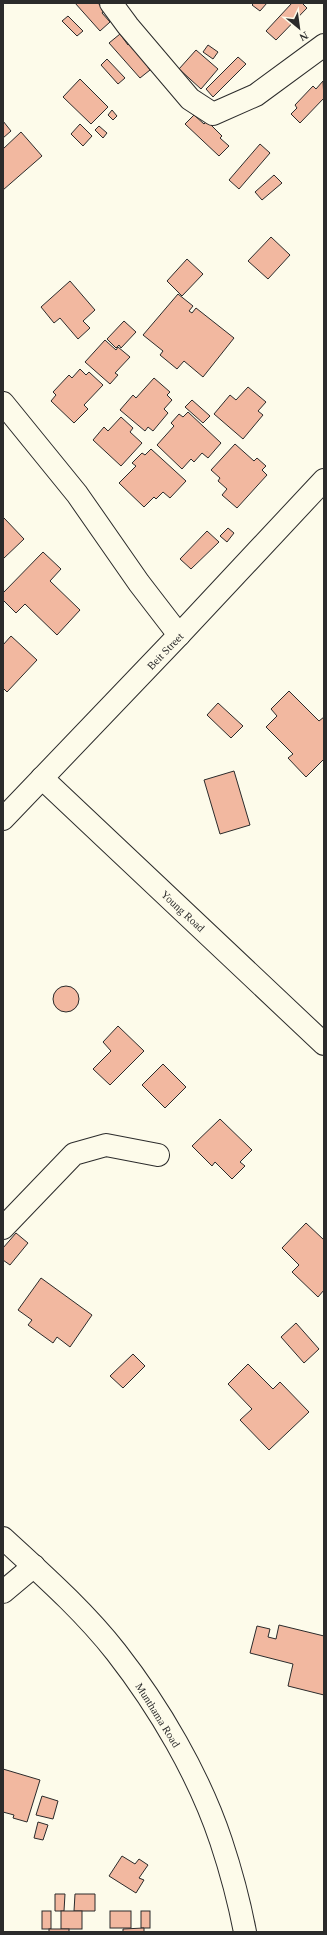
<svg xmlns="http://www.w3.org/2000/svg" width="327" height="1935" viewBox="0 0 327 1935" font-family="'Times New Roman',serif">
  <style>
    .building { fill: #f2b8a0; stroke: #2b2b2b }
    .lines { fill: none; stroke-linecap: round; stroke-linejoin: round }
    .minor-casing { stroke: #2b2b2b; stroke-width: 24 }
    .minor { stroke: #fdfbea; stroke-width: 22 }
    .labels { text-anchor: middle; stroke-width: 3; stroke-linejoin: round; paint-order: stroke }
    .street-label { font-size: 11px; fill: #2b2b2b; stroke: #fdfbea }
  </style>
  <rect width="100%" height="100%" fill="#fdfbea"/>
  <!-- building -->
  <g class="building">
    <path d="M75,3h23l6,7 -2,3 8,9 -10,9z"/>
    <path d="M254,3h13l-7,8 -8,-6z"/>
    <path d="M292,3h10l5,5 -31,32 -10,-9z"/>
    <path d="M68,16l15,15 -6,5 -15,-15z"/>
    <path d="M120,34l8,11 3,-3 14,16 -2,2 7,10 -10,8 -31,-35z"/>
    <path d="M208,45l10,7 -5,7 -10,-7z"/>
    <path d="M196,50l22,19 -17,20 -22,-20z"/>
    <path d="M238,57l8,7 -33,33 -7,-8z"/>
    <path d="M107,59l18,19 -7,6 -17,-19z"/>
    <path d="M80,79l28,28 -17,17 -28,-27z"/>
    <path d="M323,81l1,17 -24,25 -9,-9 6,-6 -2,-3 18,-19 3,3z"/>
    <path d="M112,110l5,6 -4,4 -5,-5z"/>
    <path d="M194,115l10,9 3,-3 15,15 -2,2 9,8 -10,10 -34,-32z"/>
    <path d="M3,121l8,10 -8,7z"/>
    <path d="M80,124l12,12 -9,10 -12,-12z"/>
    <path d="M99,126l8,7 -4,5 -8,-8z"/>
    <path d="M21,132l21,24 -39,34v-41z"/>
    <path d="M260,144l10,9 -31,36 -10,-9z"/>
    <path d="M274,175l8,8 -20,17 -7,-8z"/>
    <path d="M271,237l19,18 -22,24 -20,-18z"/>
    <path d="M187,259l16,15 -21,22 -15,-15z"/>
    <path d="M70,281l25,29 -12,11 7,7 -12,11 -18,-21 -6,5 -13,-16z"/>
    <path d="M178,294l15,12 -4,5 3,2 4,-5 38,30 -31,39 -19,-16 -7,8 -17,-14 3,-4 -20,-16z"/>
    <path d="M124,321l12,11 -15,16 -2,-3 -3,3 -9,-9z"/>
    <path d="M105,340l11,10 2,-3 12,10 -15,16 3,2 -8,9 -25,-22z"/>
    <path d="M80,369l6,6 3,-3 14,13 -19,20 4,4 -14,14 -23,-22 5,-6 -3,-3 16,-17 3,3z"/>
    <path d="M154,378l16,14 -3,3 5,5 -8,9 4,4 -15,18 -5,-4 -3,4 -25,-21 13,-15 3,3z"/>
    <path d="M248,387l18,15 -8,9 5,4 -20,24 -29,-25 16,-19 6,5z"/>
    <path d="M192,400l18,16 -7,7 -18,-16z"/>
    <path d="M188,412l33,31 -13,15 -6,-5 -8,9 -3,-3 -9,10 -25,-24 17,-19 -3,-3 8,-9 4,3z"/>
    <path d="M121,417l12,11 -3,4 12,11 -21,23 -28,-26 11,-13 4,4z"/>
    <path d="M235,444l19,17 3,-3 9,8 -4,4 5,5 -30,33 -15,-13 5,-6 -9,-8 2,-3 -9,-8z"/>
    <path d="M151,449l35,32 -16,17 -7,-6 -7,7 -2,-2 -10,10 -25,-24 17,-17 -4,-3 10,-10 3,2z"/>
    <path d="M4,518l20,21 -21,20v-39z"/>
    <path d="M228,528l6,5 -7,9 -7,-6z"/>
    <path d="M207,531l12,11 -28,27 -11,-10z"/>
    <path d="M43,552l18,17 -11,12 30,29 -23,25 -32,-31 -9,9 -13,-13v-7z"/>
    <path d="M11,636l26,24 -30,32 -4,-4v-43z"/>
    <path d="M289,691l30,30 5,-4v42l-18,18 -18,-19 5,-4 -27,-27 11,-11 -6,-7z"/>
    <path d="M218,703l25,23 -12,12 -24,-23z"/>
    <path d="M234,771l16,54 -30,9 -16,-54z"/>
    <circle cx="66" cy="999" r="13"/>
    <path d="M118,1026l26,25 -34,34 -17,-16 18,-18 -8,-9z"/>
    <path d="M163,1064l23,23 -21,21 -23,-23z"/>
    <path d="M220,1119l32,31 -12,12 5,4 -13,13 -17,-17 -3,4 -20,-20z"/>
    <path d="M306,1223l18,17v50l-6,7 -26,-25 7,-7 -17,-17z"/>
    <path d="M16,1233l12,10 -18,22 -7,-5v-12z"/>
    <path d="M41,1278l51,37 -22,32 -13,-10 -4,6 -25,-18 4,-5 -14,-10z"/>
    <path d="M296,1323l23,26 -15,14 -23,-26z"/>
    <path d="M133,1354l12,12 -22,22 -13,-12z"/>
    <path d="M248,1364l25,25 7,-7 29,30 -40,38 -29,-30 12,-11 -24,-25z"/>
    <path d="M279,1625l45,11v59l-36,-9 5,-22 -43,-11 7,-27 13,3 -2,8 8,2z"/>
    <path d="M3,1769l37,11 -13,42 -14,-4 1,-3 -11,-3z"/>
    <path d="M42,1796l16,5 -5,18 -17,-4z"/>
    <path d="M38,1822l10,3 -5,15 -9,-2z"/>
    <path d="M122,1856l13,8 4,-5 9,6 -9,13 5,2 -8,13 -27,-17z"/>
    <path d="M55,1894h10l-1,17h-9z"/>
    <path d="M75,1894h20v17h-21z"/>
    <rect x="42" y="1911" width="9" height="18"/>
    <rect x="61" y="1911" width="21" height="18"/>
    <rect x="110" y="1911" width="21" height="17"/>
    <rect x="141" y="1911" width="9" height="17"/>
    <path d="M144,1928v4h-21v-3z"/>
    <rect x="49" y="1929" width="20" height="3"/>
  </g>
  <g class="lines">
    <defs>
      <g id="minor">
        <path d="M111,3l17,23 62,73 23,15 43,-19 68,-50"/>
        <path d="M3,403l74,91 62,89 40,52"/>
        <path d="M42,778l282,266"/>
        <path d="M3,819l176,-184 145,-155"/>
        <path d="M3,1228l71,-74 32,-9 52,10"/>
        <path d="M3,1538c39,36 80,72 113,114 43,55 83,123 105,189 10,30 18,60 24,91"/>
        <path d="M3,1592l31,-26"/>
      </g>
    </defs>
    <!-- minor casing -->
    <use href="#minor" class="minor-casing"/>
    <!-- minor -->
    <use href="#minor" class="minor"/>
  </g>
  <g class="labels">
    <!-- street labels -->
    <g class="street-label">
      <text transform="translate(165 651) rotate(-46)" y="4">Beit Street</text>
      <text transform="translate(183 911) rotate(43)" y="4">Young Road</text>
      <text transform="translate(158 1715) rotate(58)" y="4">Munthama Road</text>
    </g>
  </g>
  <!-- border -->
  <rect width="327" height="1935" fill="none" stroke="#2b2b2b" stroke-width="8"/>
  <!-- north arrow -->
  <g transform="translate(299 28) rotate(151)" stroke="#fdfbea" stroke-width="3" paint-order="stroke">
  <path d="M0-3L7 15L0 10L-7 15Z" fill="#2b2b2b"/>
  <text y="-6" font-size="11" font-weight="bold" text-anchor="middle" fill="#2b2b2b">N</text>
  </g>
</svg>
